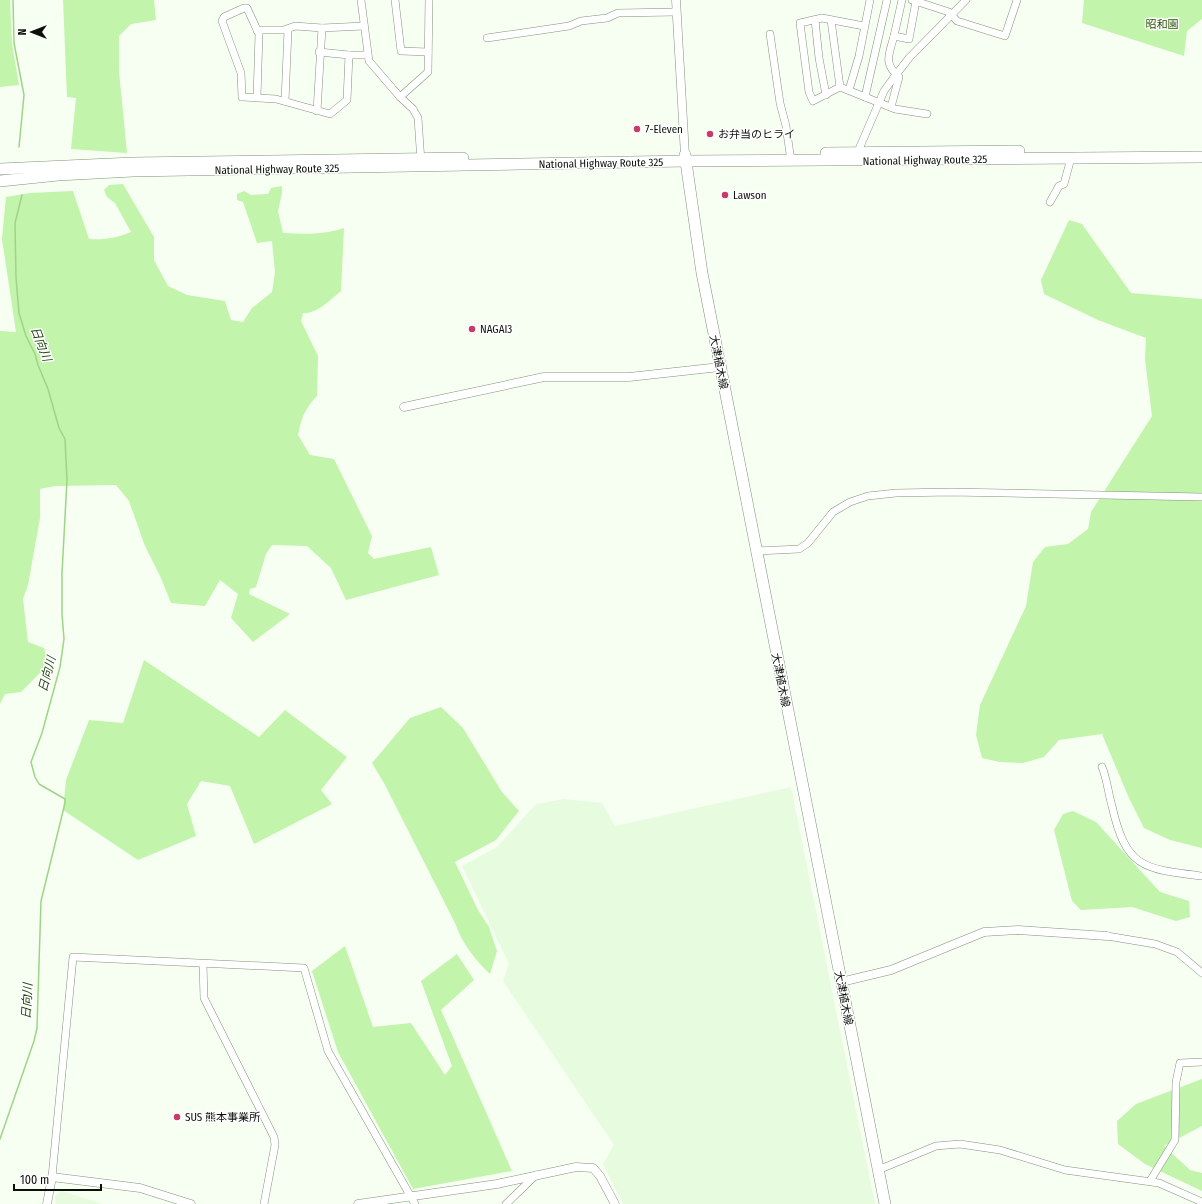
<svg xmlns="http://www.w3.org/2000/svg" width="1202" height="1204" viewBox="0 0 1202 1204" font-family="'Fira Sans Condensed','Noto Sans JP',sans-serif">
  <style>
    .built { fill: #e7fbde }
    .green { fill: #c2f4ab }
    .lines { fill: none; stroke-linecap: round; stroke-linejoin: round }
    .stream { stroke: #9fd486; stroke-width: 1.5 }
    .minor-casing { stroke: #83917d; stroke-width: 8 }
    .tertiary-casing { stroke: #83917d; stroke-width: 9 }
    .primary-casing { stroke: #83917d; stroke-width: 12 }
    .trunk-casing { stroke: #83917d; stroke-width: 12 }
    .minor { stroke: #fff; stroke-width: 7 }
    .tertiary { stroke: #fff; stroke-width: 8 }
    .primary { stroke: #fff; stroke-width: 11 }
    .trunk { stroke: #fff; stroke-width: 11 }
    .poi-dot { fill: #c73b6c; stroke: #fff; stroke-width: 1.5 }
    .labels { text-anchor: middle; stroke-width: 3; stroke-linejoin: round; paint-order: stroke }
    .park-label { font-size: 11px; fill: #285703; stroke: #fff }
    .poi-label { font-size: 11px; fill: #0b1009; stroke: #fff; text-anchor: start }
    .street-label { font-size: 11px; fill: #0b1009; stroke: #fff }
    .water-label { font-size: 12px; font-style: italic; fill: #254712; stroke: #fff }
  </style>
  <rect width="100%" height="100%" fill="#f6fff2"/>
  <!-- built -->
  <g class="built">
    <path d="M791,787l84,417h-252l-20,-40 11,-19 -111,-164 6,-17 -47,-98 35,-19 39,-43 28,-5 38,4 13,23z"/>
    <path d="M62,1191l41,13h-47l-1,-8z"/>
  </g>
  <!-- green -->
  <g class="green">
    <path d="M0,0h10l2,43 7,42 -19,2z"/>
    <path d="M63,0h91l2,20 -25,4 -12,12v35l8,82 -56,-4 5,-51 -9,-1z"/>
    <path d="M1084,0h118v19l-15,12 -3,25 -102,-33z"/>
    <path d="M123,184l31,53v23l14,26 19,9 38,6 6,19 12,2 9,-14 20,-16 3,-20 -3,-31 -15,2 -14,-41 -6,-2v-6l7,-3 7,4 17,-1 3,-6 11,-2v7l-4,18 5,22c21,1 41,2 61,-5l-3,63c-11,9 -24,23 -38,22l-2,8 17,35 -1,40c-12,12 -16,23 -19,39l12,20 24,4 38,77 -4,17 6,6 57,-12 8,28 -93,25 -15,-32 -24,-22 -35,-1 -6,9 -10,33 -6,2 -1,5 41,20 -37,28 -22,-24 7,-24 -18,-14 -15,26 -34,-3 -10,-25 -16,-32 -16,-45 -13,-16 -61,1 -15,3v29l-12,67 -5,14 5,43 16,6 5,16 -28,28 -16,2 -5,10v-373l16,1 -14,-93 4,-42 24,-4 43,-2 16,48c15,1 28,-1 42,-7l-16,-29 -8,-6 -3,-7 5,-5z"/>
    <path d="M1069,220l13,4 49,69 71,6v549l-32,-8 -26,-12 -15,-30 -27,-64 -43,6 -15,17 -21,6 -23,-1 -18,-4 -6,-23 4,-30 46,-99 7,-44 12,-15 23,-3 20,-15 3,-17 61,-96 -7,-57 1,-21 -48,-18 -54,-26 -3,-14z"/>
    <path d="M144,660l115,77 26,-27 62,47 -26,33 11,14 -78,40 -24,-58 -29,-5 -14,23 9,32 -58,24 -75,-50 3,-30 23,-60 34,3z"/>
    <path d="M441,707l22,21 39,64 17,19 -23,29 -41,22 23,48 11,17 8,24 -7,23c-15,-14 -28,-31 -35,-51l-71,-140 -12,-20 38,-45z"/>
    <path d="M1073,811l23,11 64,70 29,9 1,16 -14,4 -44,-14 -51,3 -9,-9 -18,-71 9,-16z"/>
    <path d="M345,946l28,81 38,-4 34,52 7,-9 -31,-85 36,-27 17,26 -33,30 71,161 -99,18 -75,-137 -26,-81z"/>
    <path d="M1202,1079v47l-38,20 26,24 12,3v18l-57,-27 -27,-20 -1,-23 19,-17z"/>
  </g>
  <g class="lines">
    <!-- stream -->
    <g class="stream">
      <path d="M13,0l1,43 10,52 -5,52"/>
      <path d="M0,1139l34,-98 3,-13 4,-127 24,-98v-4l-26,-15 -4,-7 -4,-15 11,-29 18,-66 4,-28 -2,-25v-41l5,-93 -2,-41 -6,-11 -11,-39 -10,-24 -3,-11 -9,-18 -7,-23 -3,-35 -1,-55 7,-28"/>
    </g>
    <defs>
      <g id="minor">
        <path d="M361,0l8,61 31,36 28,-25 1,-72"/>
        <path d="M395,0l6,51 27,1"/>
        <path d="M912,0l37,12 8,9 48,15 12,-36"/>
        <path d="M815,20l4,38 7,37"/>
        <path d="M831,20l9,67"/>
        <path d="M864,26l-42,-8 -22,5 9,69 4,9 27,-14 55,22 32,5"/>
        <path d="M257,30h27l11,-4 27,2 42,-2"/>
        <path d="M770,34l10,69 6,23 5,35"/>
        <path d="M894,36l8,-36"/>
        <path d="M487,38l82,-12 12,-5 26,-3 11,-5 58,-1"/>
        <path d="M319,52l30,3"/>
        <path d="M849,90l10,-34 11,-56"/>
        <path d="M257,97l2,-63 -12,-26h-3l-20,9 -2,4 19,52 1,24h1l33,2 54,15 17,-14 2,-45h18"/>
        <path d="M400,97l13,12 5,9 3,44"/>
        <path d="M865,97l22,-97"/>
        <path d="M285,101l3,-71"/>
        <path d="M891,107l8,-30c-16,-14 -10,-22 -5,-41l15,3 7,-38"/>
        <path d="M317,111l5,-83"/>
        <path d="M856,156l28,-65 8,-11 17,-22 57,-58"/>
        <path d="M1050,202l9,-16 5,-2 7,-26"/>
        <path d="M756,551l43,-2 9,-6 25,-31 17,-10 18,-6 28,-3 55,-1 251,5"/>
        <path d="M1102,767c5,12 6,25 10,39 14,62 31,63 90,70"/>
        <path d="M1107,936l48,8 22,8 25,21"/>
        <path d="M203,964l1,34 70,139 1,8 -11,59"/>
        <path d="M878,1170l58,-24 24,-2 40,6 65,20 94,13 43,19"/>
        <path d="M52,1177l21,-220 231,11 24,83 87,153"/>
        <path d="M1150,1181l25,-41 1,-58 4,-19 22,-1"/>
        <path d="M506,1204l30,-29"/>
      </g>
      <g id="tertiary">
        <path d="M676,0l9,155"/>
        <path d="M404,407l140,-30h85l91,-10"/>
        <path d="M841,982l50,-12 93,-38 34,-2 89,6"/>
        <path d="M47,1204l5,-27 88,11 51,16"/>
        <path d="M358,1204l139,-20 79,-17 17,1 7,8 15,28"/>
      </g>
      <path id="primary" d="M685,155l17,118 12,61 171,870"/>
      <g id="trunk">
        <path d="M826,153l193,-2"/>
        <path d="M0,169l133,-6 330,-5"/>
        <path d="M0,181l58,-6 75,-4 553,-10 516,-4"/>
      </g>
    </defs>
    <!-- minor casing -->
    <use href="#minor" class="minor-casing"/>
    <!-- tertiary casing -->
    <use href="#tertiary" class="tertiary-casing"/>
    <!-- primary casing -->
    <use href="#primary" class="primary-casing"/>
    <!-- trunk casing -->
    <use href="#trunk" class="trunk-casing"/>
    <!-- minor -->
    <use href="#minor" class="minor"/>
    <!-- tertiary -->
    <use href="#tertiary" class="tertiary"/>
    <!-- primary -->
    <use href="#primary" class="primary"/>
    <!-- trunk -->
    <use href="#trunk" class="trunk"/>
  </g>
  <!-- markers -->
  <g class="poi-dot">
    <circle cx="637" cy="129" r="4"/>
    <circle cx="710" cy="134" r="4"/>
    <circle cx="725" cy="195" r="4"/>
    <circle cx="472" cy="329" r="4"/>
    <circle cx="177" cy="1117" r="4"/>
  </g>
  <g class="labels">
    <!-- park labels -->
    <g class="park-label">
      <text x="1162" y="28">昭和園</text>
    </g>
    <!-- poi labels -->
    <g class="poi-label">
      <text x="645" y="133">7-Eleven</text>
      <text x="718" y="138">お弁当のヒライ</text>
      <text x="733" y="199">Lawson</text>
      <text x="480" y="333">NAGAI3</text>
      <text x="185" y="1121">SUS 熊本事業所</text>
    </g>
    <!-- street labels -->
    <g class="street-label">
      <text transform="translate(925 160) rotate(-1)" y="4">National Highway Route 325</text>
      <text transform="translate(601 163) rotate(-1)" y="4">National Highway Route 325</text>
      <text transform="translate(277 169) rotate(-1)" y="4">National Highway Route 325</text>
      <text transform="translate(719 362) rotate(79)" y="4">大津植木線</text>
      <text transform="translate(781 680) rotate(79)" y="4">大津植木線</text>
      <text transform="translate(844 998) rotate(79)" y="4">大津植木線</text>
    </g>
    <!-- water labels -->
    <g class="water-label">
      <text transform="translate(41 344) rotate(69)" y="4">日向川</text>
      <text transform="translate(47 674) rotate(-75)" y="4">日向川</text>
      <text transform="translate(27 1001) rotate(-87)" y="4">日向川</text>
    </g>
  </g>
  <!-- north arrow -->
  <g transform="translate(32 32) rotate(270)" stroke="#ffffff" stroke-width="3" paint-order="stroke">
  <path d="M0-3L7 15L0 10L-7 15Z" fill="#0b1009"/>
  <text y="-6" font-size="11" font-weight="bold" text-anchor="middle" fill="#0b1009">N</text>
  </g>
  <!-- scale -->
  <path d="M14 1184v6h87v-6" fill="none" stroke="#0b1009" stroke-width="2"/>
  <text x="20" y="1184" font-size="12" fill="#0b1009" stroke="#ffffff" stroke-width="3" paint-order="stroke">100 m</text>
</svg>
